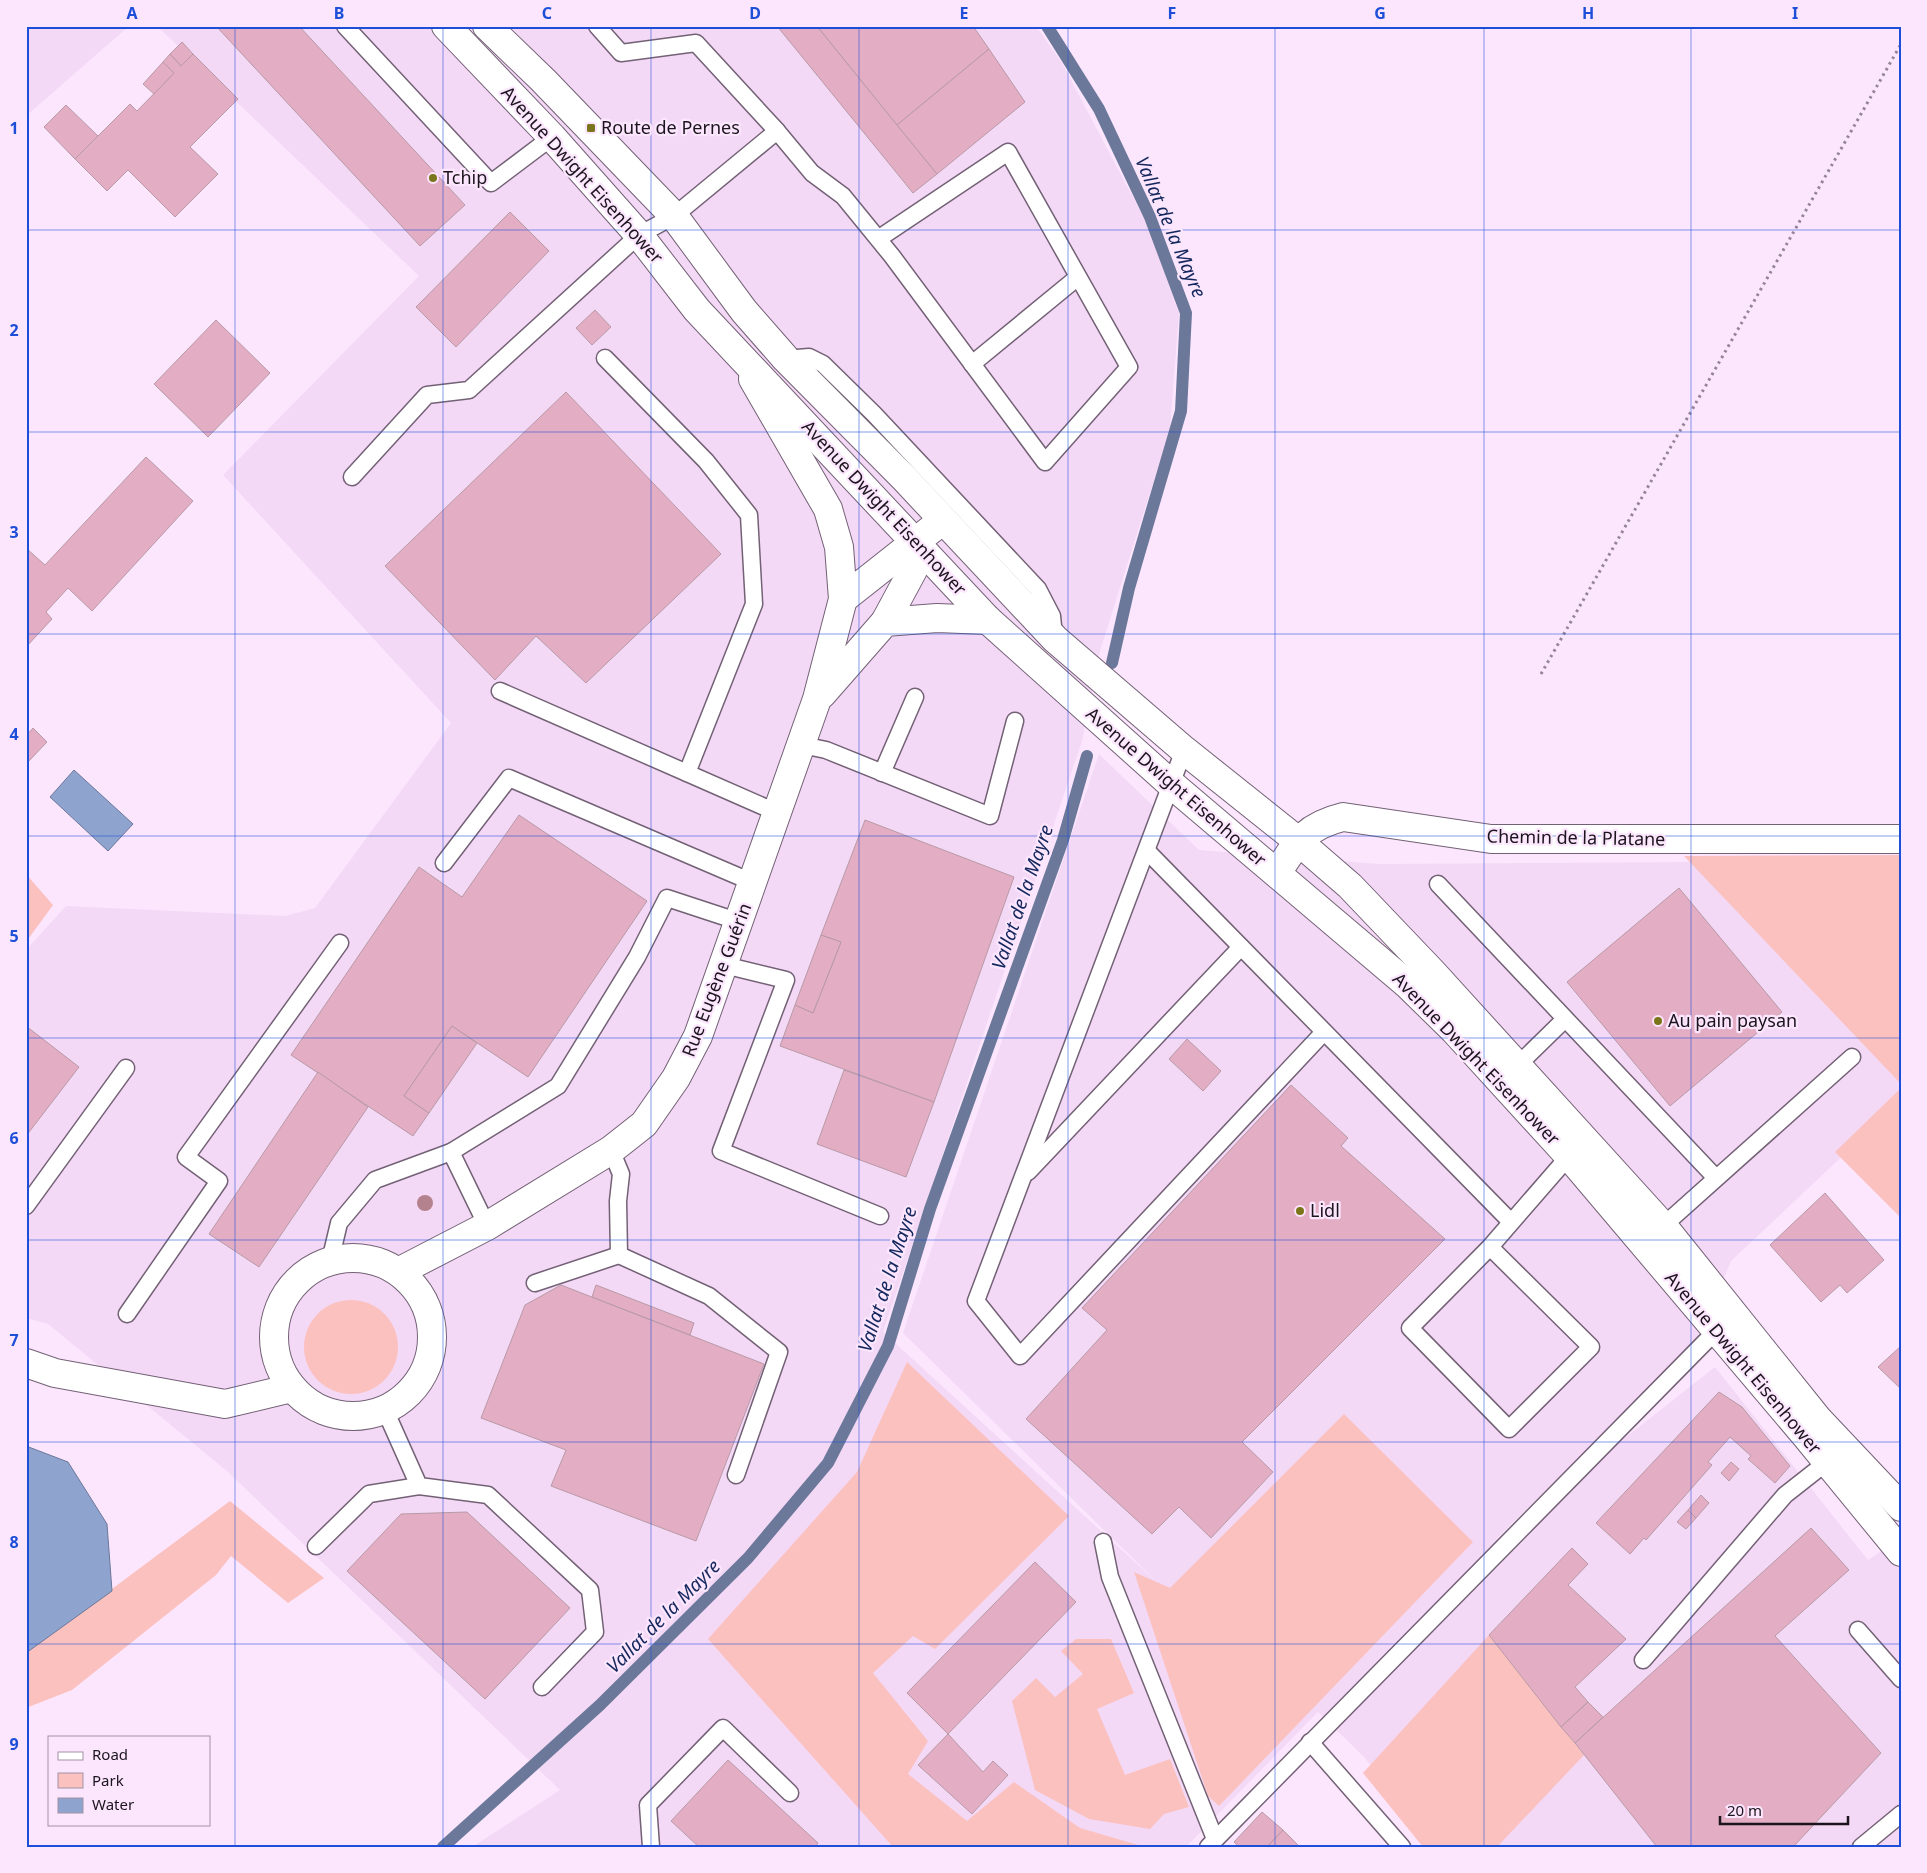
<svg xmlns="http://www.w3.org/2000/svg" width="1927" height="1873" viewBox="0 0 1927 1873" font-family="'Noto Sans',sans-serif">
  <style>
    .built { fill: #f4d9f7 }
    .green { fill: #fbc1bf }
    .water { fill: #8fa3cf; stroke: #6c7899 }
    .lines { fill: none; stroke-linecap: round; stroke-linejoin: round }
    .stream { stroke: #6c7899; stroke-width: 12 }
    .building { fill: #e3adc4; stroke: #b89aa6 }
    .service-casing { stroke: #736175; stroke-width: 19 }
    .minor-casing { stroke: #736175; stroke-width: 30 }
    .secondary-casing { stroke: #736175; stroke-width: 30 }
    .path { stroke: #948595; stroke-width: 3; stroke-dasharray: 2.5 4; stroke-linecap: butt }
    .service { stroke: #fff; stroke-width: 16 }
    .minor { stroke: #fff; stroke-width: 28 }
    .secondary { stroke: #fff; stroke-width: 28 }
    .tree { fill: #b3828e }
    .grid { fill: none; stroke: #1d4ed8; stroke-width: 1; stroke-opacity: 0.55 }
    .poi-dot { fill: #7b761b; stroke: #fce6fe; stroke-width: 2 }
    .labels { text-anchor: middle; stroke-width: 4.5; stroke-linejoin: round; paint-order: stroke }
    .poi-label { font-size: 18px; fill: #1b141c; stroke: #fce6fe; text-anchor: start }
    .street-label { font-size: 18px; fill: #1b141c; stroke: #fce6fe }
    .water-label { font-size: 19px; font-style: italic; fill: #14275d; stroke: #fce6fe }
    .neatline { fill: none; stroke: #1d4ed8; stroke-width: 2 }
    .grid-label { font-size: 16px; text-anchor: middle; font-weight: bold; fill: #1d4ed8 }
  </style>
  <rect width="100%" height="100%" fill="#fce6fe"/>
  <!-- built -->
  <g class="built">
    <path d="M26,26h103l-103,90z"/>
    <path d="M157,26h879l26,37 85,161 32,89 -9,116 -70,222 -18,90 -199,591 275,251 -255,-250 196,-579 100,96 181,14 316,-2 205,204v35l-170,160 -34,84 -202,195 220,-173 153,193 33,-22v309h-462l-76,-91 -45,-44 -132,135h-714l88,-57 -332,-318 -180,-148 -22,-6v-368l40,-44 219,10 30,-8 136,-185 -228,-248 196,-199z"/>
  </g>
  <!-- green -->
  <g class="green">
    <path d="M1901,855v229l-217,-228z"/>
    <path d="M26,874l27,31 -27,37z"/>
    <path d="M1901,1088v130l-66,-66z"/>
    <circle cx="351" cy="1347" r="47"/>
    <path d="M907,1362l162,154 -134,133 -22,-13 -40,37 55,68 -20,33 59,47 47,-39 66,46 65,19h-252l-185,-208 149,-167z"/>
    <path d="M1344,1414l129,128 -254,264 -11,-10 -74,-224 36,16z"/>
    <path d="M230,1501l94,77 -36,25 -57,-47 -15,19 -144,115 -46,18v-55z"/>
    <path d="M1489,1635l95,120 -87,92h-74l-60,-74z"/>
    <path d="M1076,1639h35l23,54 -37,16 28,66 45,-16 19,48 -25,7 -14,15 -61,-10 -54,-29 -23,-89 24,-23 19,19 28,-23 -22,-23z"/>
  </g>
  <!-- water -->
  <g class="water">
    <path d="M74,770l59,54 -25,27 -58,-54z"/>
    <path d="M26,1446l42,16 39,62 5,67 -86,62z"/>
  </g>
  <g class="lines">
    <!-- stream -->
    <g class="stream">
      <path d="M1047,26l52,83 51,108 36,96 -5,98 -52,177 -17,75"/>
      <path d="M443,1847l157,-142 148,-147 80,-95 60,-117 42,-137 133,-369 24,-84"/>
    </g>
  </g>
  <!-- building -->
  <g class="building">
    <path d="M216,26h83l166,179 -45,41z"/>
    <path d="M777,26h40l120,148 -24,19z"/>
    <path d="M817,26h156l16,23 -92,76z"/>
    <path d="M182,42l11,12 -12,12 -11,-12z"/>
    <path d="M989,49l36,53 -88,72 -40,-49z"/>
    <path d="M170,54l11,12 12,-12 45,45 -48,48 28,27 -43,43 -47,-47 -21,21 -32,-32 55,-55 7,7 37,-38 -11,-11z"/>
    <path d="M163,62l11,11 -20,21 -11,-10z"/>
    <path d="M66,105l32,31 -23,23 -31,-32z"/>
    <path d="M510,212l39,39 -93,96 -40,-40z"/>
    <path d="M595,310l16,17 -19,18 -16,-17z"/>
    <path d="M216,320l54,53 -62,64 -54,-53z"/>
    <path d="M566,392l155,162 -135,129 -50,-47 -41,44 -110,-114z"/>
    <path d="M146,457l47,44 -101,110 -24,-23 -22,24 6,7 -26,28v-99l19,17z"/>
    <path d="M33,728l14,14 -19,20 -2,-26z"/>
    <path d="M519,815l128,86 -119,176 -76,-51 -48,70 25,17 -16,23 -122,-81 128,-188 43,30z"/>
    <path d="M865,820l149,57 -80,225 -154,-56 15,-41 18,8 28,-71 -20,-7z"/>
    <path d="M1679,888l103,124 -112,94 -103,-124z"/>
    <path d="M821,935l20,7 -28,71 -18,-8z"/>
    <path d="M26,1026l53,41 -53,69z"/>
    <path d="M452,1026l25,17 -48,70 -25,-17z"/>
    <path d="M1187,1039l34,32 -18,20 -34,-32z"/>
    <path d="M844,1070l90,32 -28,75 -89,-33z"/>
    <path d="M318,1072l50,35 -109,160 -50,-33z"/>
    <path d="M1291,1085l57,53 -7,8 104,93 -203,203 31,30 -62,66 -32,-31 -27,27 -126,-115 81,-89 -25,-22z"/>
    <path d="M1825,1193l59,67 -37,33 -7,-8 -19,17 -51,-57z"/>
    <path d="M561,1285l203,79 -68,177 -145,-55 15,-36 -85,-32 44,-113z"/>
    <path d="M596,1285l98,38 -4,12 -98,-38z"/>
    <path d="M1901,1346v43l-23,-22z"/>
    <path d="M1719,1392l23,15 48,59 -15,17 -27,-24 3,-3 -21,-19 -22,25 4,3 -66,75 -2,-2 -14,16 -34,-31z"/>
    <path d="M1731,1462l8,7 -10,12 -8,-8z"/>
    <path d="M1701,1495l8,8 -13,15 -8,-8z"/>
    <path d="M1688,1510l8,8 -10,11 -9,-7z"/>
    <path d="M467,1512l103,96 -85,91 -138,-128 54,-57z"/>
    <path d="M1811,1528l38,42 -74,66 106,117 -88,94h-136l-82,-104z"/>
    <path d="M1572,1548l16,16 -20,21 58,54 -51,48 13,15 -27,25 -72,-92z"/>
    <path d="M1035,1562l41,40 -128,132 -41,-41z"/>
    <path d="M1588,1702l15,15 -28,26 -14,-16z"/>
    <path d="M948,1734l35,38 10,-11 15,14 -36,39 -54,-49z"/>
    <path d="M728,1760l90,83 -3,4h-116l-28,-26z"/>
    <path d="M1262,1812l21,18 -16,17h-28l-5,-5z"/>
    <path d="M1283,1830l17,17h-33z"/>
  </g>
  <g class="lines">
    <defs>
      <g id="service">
        <path d="M345,26l146,157 61,-46"/>
        <path d="M597,26l24,27 75,-10 81,88"/>
        <path d="M605,358l101,103 43,54 5,89 -67,169 91,40"/>
        <path d="M786,359l23,-2 14,7 51,50 164,175 14,27 2,20"/>
        <path d="M972,364l106,-87"/>
        <path d="M352,477l75,-82 42,-5 170,-155 35,-19 103,-85 35,42 31,23 49,60 153,206 84,-95 -121,-215 -130,87"/>
        <path d="M500,691l187,82"/>
        <path d="M802,745l24,5 164,66 25,-95"/>
        <path d="M1184,750l-208,551 44,55 304,-324"/>
        <path d="M882,773l33,-76"/>
        <path d="M1147,851l364,371"/>
        <path d="M444,863l65,-85 245,105"/>
        <path d="M1438,884l278,294"/>
        <path d="M724,965l62,15 -65,171 159,65"/>
        <path d="M1518,1065l47,-46"/>
        <path d="M611,1150l10,24 -3,27 1,54 90,41 70,56 -43,123"/>
        <path d="M1028,1172l213,-225"/>
        <path d="M26,1206l100,-138"/>
        <path d="M487,1226l-36,-74 107,-66 79,-129 30,-59 73,24"/>
        <path d="M1663,1226l189,-169"/>
        <path d="M1490,1247l101,100 -82,82 -99,-101 80,-81 79,-91"/>
        <path d="M330,1261l9,-38 36,-43 76,-28"/>
        <path d="M535,1283l84,-28"/>
        <path d="M127,1314l92,-133 -33,-24 154,-214"/>
        <path d="M385,1410l34,76 69,9 102,95 5,42 -53,55"/>
        <path d="M1103,1542l7,35 105,262"/>
        <path d="M316,1546l53,-52 50,-8"/>
        <path d="M1858,1630l43,49"/>
        <path d="M1643,1660l142,-165 42,-33"/>
        <path d="M1310,1742l92,105"/>
        <path d="M651,1847l-3,-42 75,-77 67,65"/>
        <path d="M1208,1847l508,-516"/>
        <path d="M1861,1847l40,-33"/>
      </g>
      <g id="minor">
        <path d="M843,599l100,-79"/>
        <path d="M885,622l28,-52 3,-28"/>
        <path d="M822,694l63,-72 52,-4 51,2"/>
        <path d="M1277,873c20,-31 29,-47 66,-56l148,22h410"/>
        <circle cx="353" cy="1337" r="79"/>
        <path d="M400,1271l87,-45 124,-76 33,-26 32,-46 22,-42 119,-337 26,-100 -4,-52 -11,-38 -75,-130"/>
        <path d="M26,1363l29,10 170,31 67,-16"/>
      </g>
      <g id="secondary">
        <path d="M446,26l106,111 87,98 58,75 291,310 183,164 236,200 47,46 115,126 237,280 95,116"/>
        <path d="M487,26l56,54 131,136 70,95 42,48 119,120 150,160 129,111 114,91 52,45 83,87 230,253 154,192 84,89"/>
      </g>
    </defs>
    <!-- service casing -->
    <use href="#service" class="service-casing"/>
    <!-- minor casing -->
    <use href="#minor" class="minor-casing"/>
    <!-- secondary casing -->
    <use href="#secondary" class="secondary-casing"/>
    <!-- path -->
    <path class="path" d="M1541,674l360,-630"/>
    <!-- service -->
    <use href="#service" class="service"/>
    <!-- minor -->
    <use href="#minor" class="minor"/>
    <!-- secondary -->
    <use href="#secondary" class="secondary"/>
  </g>
  <!-- trees -->
  <circle class="tree" cx="425" cy="1203" r="8"/>
  <!-- grid -->
  <path class="grid" d="M235,26v1821M443,26v1821M651,26v1821M859,26v1821M1068,26v1821M1275,26v1821M1484,26v1821M1691,26v1821M26,230h1875M26,432h1875M26,634h1875M26,836h1875M26,1038h1875M26,1240h1875M26,1442h1875M26,1644h1875"/>
  <!-- markers -->
  <g class="poi-dot">
    <rect x="586" y="123" width="10" height="10" rx="2.5"/>
    <circle cx="433" cy="178" r="5"/>
    <circle cx="1658" cy="1021" r="5"/>
    <circle cx="1300" cy="1211" r="5"/>
  </g>
  <g class="labels">
    <!-- poi labels -->
    <g class="poi-label">
      <text x="601" y="134">Route de Pernes</text>
      <text x="443" y="184">Tchip</text>
      <text x="1668" y="1027">Au pain paysan</text>
      <text x="1310" y="1217">Lidl</text>
    </g>
    <!-- street labels -->
    <g class="street-label">
      <text transform="translate(582 175) rotate(48)" y="6">Avenue Dwight Eisenhower</text>
      <text transform="translate(884 508) rotate(47)" y="6">Avenue Dwight Eisenhower</text>
      <text transform="translate(1176 787) rotate(41)" y="6">Avenue Dwight Eisenhower</text>
      <text transform="translate(1576 838) rotate(1)" y="6">Chemin de la Platane</text>
      <text transform="translate(717 980) rotate(-69)" y="6">Rue Eugène Guérin</text>
      <text transform="translate(1476 1059) rotate(46)" y="6">Avenue Dwight Eisenhower</text>
      <text transform="translate(1743 1363) rotate(50)" y="6">Avenue Dwight Eisenhower</text>
    </g>
    <!-- water labels -->
    <g class="water-label">
      <text transform="translate(1171 227) rotate(67)" y="7">Vallat de la Mayre</text>
      <text transform="translate(1022 897) rotate(-71)" y="7">Vallat de la Mayre</text>
      <text transform="translate(887 1279) rotate(-72)" y="7">Vallat de la Mayre</text>
      <text transform="translate(663 1616) rotate(-45)" y="7">Vallat de la Mayre</text>
    </g>
  </g>
  <!-- border -->
  <rect width="1927" height="1873" fill="none" stroke="#fce6fe" stroke-width="55"/>
  <!-- legend -->
  <rect x="48" y="1736" width="162" height="90" fill="#fce6fe" stroke="#a292a4"/>
  <rect x="58" y="1752" width="25" height="8" fill="#ffffff" stroke="#a292a4"/>
  <text x="92" y="1760" font-size="15" fill="#1b141c">Road</text>
  <rect x="58" y="1773" width="25" height="15" fill="#fbc1bf" stroke="#a292a4"/>
  <text x="92" y="1786" font-size="15" fill="#1b141c">Park</text>
  <rect x="58" y="1798" width="25" height="15" fill="#8fa3cf" stroke="#a292a4"/>
  <text x="92" y="1810" font-size="15" fill="#1b141c">Water</text>
  <!-- scale -->
  <path d="M1720 1816v8h128v-8" fill="none" stroke="#1b141c" stroke-width="2.5"/>
  <text x="1727" y="1816" font-size="15" fill="#1b141c" stroke="#fce6fe" stroke-width="4" paint-order="stroke">20 m</text>
  <rect x="28" y="28" width="1872" height="1818" class="neatline"/>
  <g class="grid-label">
    <text x="132" y="19">A</text>
    <text x="339" y="19">B</text>
    <text x="547" y="19">C</text>
    <text x="755" y="19">D</text>
    <text x="964" y="19">E</text>
    <text x="1172" y="19">F</text>
    <text x="1380" y="19">G</text>
    <text x="1588" y="19">H</text>
    <text x="1795" y="19">I</text>
    <text x="14" y="134">1</text>
    <text x="14" y="336">2</text>
    <text x="14" y="538">3</text>
    <text x="14" y="740">4</text>
    <text x="14" y="942">5</text>
    <text x="14" y="1144">6</text>
    <text x="14" y="1346">7</text>
    <text x="14" y="1548">8</text>
    <text x="14" y="1750">9</text>
  </g>
</svg>
